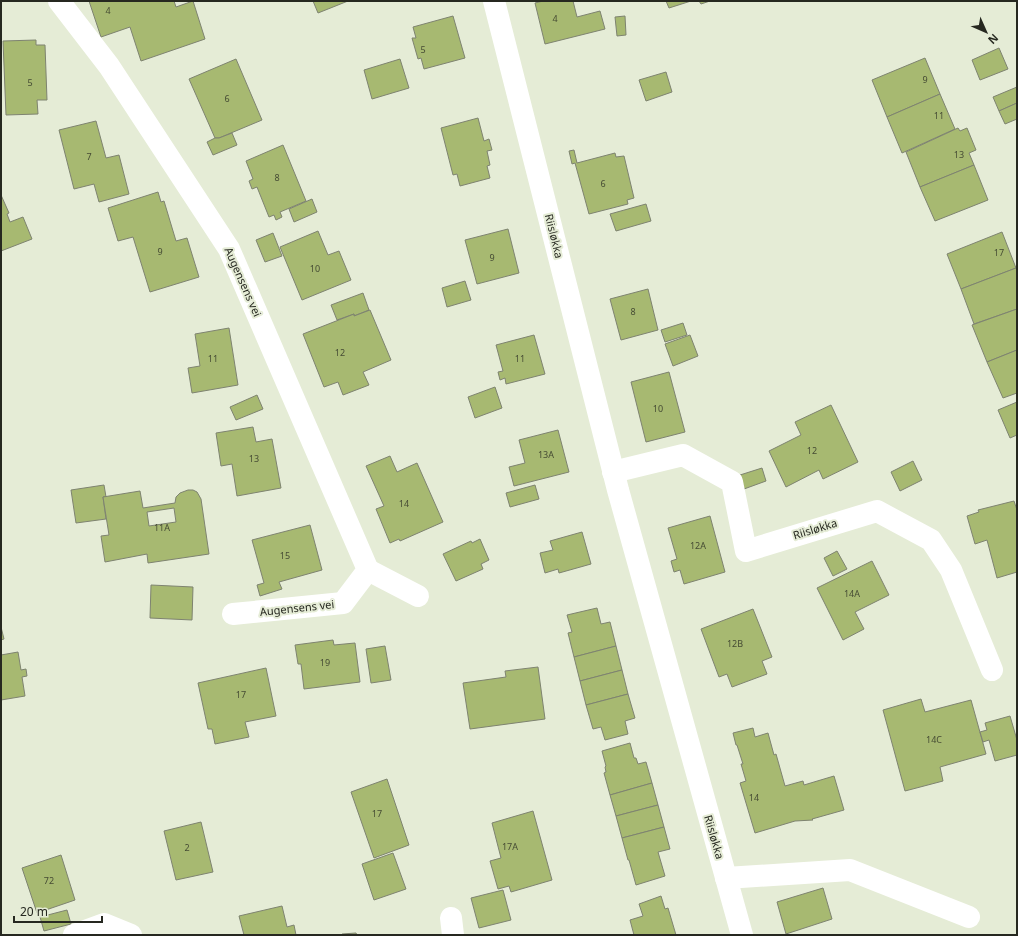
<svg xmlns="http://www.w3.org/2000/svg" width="1018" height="936" viewBox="0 0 1018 936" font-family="'Noto Sans',sans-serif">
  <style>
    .building { fill: #a7b971; stroke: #7e8370; fill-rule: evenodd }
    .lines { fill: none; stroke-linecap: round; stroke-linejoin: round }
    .street { stroke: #fff; stroke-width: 22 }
    .labels { text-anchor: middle; stroke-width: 4; stroke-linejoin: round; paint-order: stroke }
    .number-label { font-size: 9px; fill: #464c34 }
    .street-label { font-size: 11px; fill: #262820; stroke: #e5ecd6 }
  </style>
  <rect width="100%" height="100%" fill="#e5ecd6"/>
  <!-- building -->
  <g class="building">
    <path d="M89,1h85l2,6 17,-6 12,38 -64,22 -11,-34 -29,10z"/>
    <path d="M313,1h35l-30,12z"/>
    <path d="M543,1h30l4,16 23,-6 5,18 -60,15 -10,-41z"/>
    <path d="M666,1h25l-22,7z"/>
    <path d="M699,1h11l-9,3z"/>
    <path d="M453,16l12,42 -41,11 -3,-11 -3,1 -6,-21h4l-3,-11z"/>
    <path d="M625,16l1,19 -9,1 -2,-19z"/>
    <path d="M36,40v5h9l2,55h-10l1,14 -32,1 -3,-74z"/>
    <path d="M999,48l9,21 -28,11 -8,-20z"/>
    <path d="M925,58l15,36 -53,23 -15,-37z"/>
    <path d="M236,59l26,61 -43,18h-4l-26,-59z"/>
    <path d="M400,59l9,29 -37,11 -8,-29z"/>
    <path d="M666,72l6,20 -26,9 -7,-21z"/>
    <path d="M1017,87v16l-18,8 -6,-14z"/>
    <path d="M940,94l15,35 -53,24 -15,-36z"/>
    <path d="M1017,103v16l-12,5 -6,-13z"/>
    <path d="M478,118l6,23 5,-2 3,11 -5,1 3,14 -3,1 3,12 -30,8 -3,-12 -4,1 -12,-47z"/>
    <path d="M96,121l10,37 13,-3 10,39 -30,8 -5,-18 -20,5 -15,-59z"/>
    <path d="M958,128l2,3 7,-3 9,22 -7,3 5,12 -54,22 -14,-35z"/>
    <path d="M232,133l5,12 -24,10 -6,-13 8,-4h4z"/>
    <path d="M283,145l23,56 -26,11 2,5 -6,3 -2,-5 -5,2 -12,-30 -5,2 -3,-8 4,-2 -7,-18z"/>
    <path d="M574,150l3,13 38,-10 1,4 8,-1 10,42 -7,2 1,4 -39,10 -14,-51 -3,1 -3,-13z"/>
    <path d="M974,165l14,35 -53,21 -15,-34z"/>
    <path d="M158,192l3,10 3,-1 12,40 11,-3 12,39 -49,15 -17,-55 -15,4 -10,-33z"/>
    <path d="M1,195l8,18 -2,1 3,8 13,-5 9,22 -31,12z"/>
    <path d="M312,199l5,13 -23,10 -5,-13z"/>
    <path d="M646,204l5,17 -35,10 -6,-17z"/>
    <path d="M508,229l11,44 -42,11 -12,-44z"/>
    <path d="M318,231l10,24 11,-4 12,29 -49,20 -22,-53z"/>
    <path d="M1002,232l14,36 -55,21 -14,-35z"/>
    <path d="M273,233l9,23 -17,6 -9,-22z"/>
    <path d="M1016,268l1,3v38l-43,15 -13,-35z"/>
    <path d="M465,281l6,19 -24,7 -5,-19z"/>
    <path d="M648,289l10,41 -37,10 -11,-41z"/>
    <path d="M363,293l6,17 -15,6v-2l-17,6 -6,-15z"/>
    <path d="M1017,309v41l-30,12 -15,-37z"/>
    <path d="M370,310l21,50 -28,12 6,13 -26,10 -5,-13 -14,5 -21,-53 51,-20v2z"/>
    <path d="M683,323l4,12 -22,7 -4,-12z"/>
    <path d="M229,328l9,57 -46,8 -4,-25 12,-2 -5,-32z"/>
    <path d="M534,335l11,39 -39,10 -1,-6 -5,2 -2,-8 5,-1 -7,-26z"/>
    <path d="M690,335l8,21 -25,10 -8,-22z"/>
    <path d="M1017,350v43l-14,5 -16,-36z"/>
    <path d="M669,372l16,60 -39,10 -15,-60z"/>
    <path d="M495,387l7,21 -27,10 -7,-21z"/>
    <path d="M257,395l6,14 -27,11 -6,-13z"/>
    <path d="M1017,402v33l-7,3 -12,-28z"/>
    <path d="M831,405l27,57 -35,17 -4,-9 -33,17 -17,-36 32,-16 -6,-13z"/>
    <path d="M253,427l3,15 16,-3 9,49 -44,8 -5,-32 -11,2 -5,-33z"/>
    <path d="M558,430l11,42 -55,14 -5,-19 16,-4 -6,-23z"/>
    <path d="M390,456l7,16 20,-9 26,59 -43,19 -1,-2 -9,4 -14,-34 8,-3 -18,-40z"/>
    <path d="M913,461l9,19 -22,11 -9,-19z"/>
    <path d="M762,468l4,13 -22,8 -4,-14z"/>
    <path d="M104,485l2,12h-3l3,22 -30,4 -5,-33z"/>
    <path d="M535,485l4,14 -29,8 -4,-14z"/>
    <path d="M188,490h5l4,2 4,7 8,55 -61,9 -1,-9 -42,8 -4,-26 8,-1 -6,-38 37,-6 3,17 32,-5 1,-6 4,-4zM174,508l2,14 -27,4 -2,-14z"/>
    <path d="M1014,501l3,9v62l-20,6 -10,-38 -12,4 -8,-28 12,-4 -1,-2z"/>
    <path d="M710,516l15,56 -41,12 -4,-14 -6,2 -3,-11 6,-2 -9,-31z"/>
    <path d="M310,525l12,45 -43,12 3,7 -22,7 -3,-11 7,-2 -12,-43z"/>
    <path d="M582,532l9,32 -32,9 -1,-4 -13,4 -5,-20 13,-3 -3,-9z"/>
    <path d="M480,539l9,21 -8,4 2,5 -27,12 -13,-27 28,-13 1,2z"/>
    <path d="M837,551l10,18 -14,7 -9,-18z"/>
    <path d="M872,561l17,34 -34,17 9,17 -21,11 -26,-52z"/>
    <path d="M151,585l42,2 -1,33 -42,-2z"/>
    <path d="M597,608l4,16 9,-2 6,24 -42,11 -6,-24 4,-1 -5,-17z"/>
    <path d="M753,609l19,48 -10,4 5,13 -35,13 -5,-13 -8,3 -18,-48z"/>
    <path d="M1,627l3,12 -3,1z"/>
    <path d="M333,640l1,5 21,-2 5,39 -56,7 -3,-25h-3l-3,-19z"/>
    <path d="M385,646l6,34 -20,3 -5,-34z"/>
    <path d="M616,646l6,24 -42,11 -6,-24z"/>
    <path d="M18,652l3,18 5,-1 1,7 -5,1 3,19 -24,4v-45z"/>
    <path d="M538,667l7,52 -75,10 -7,-46 43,-6 -1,-6z"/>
    <path d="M266,668l10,48 -31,6 4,15 -34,7 -3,-15h-4l-10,-46z"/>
    <path d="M622,670l6,24 -42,11 -6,-24z"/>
    <path d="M628,694l7,24 -10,3 3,13 -23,6 -4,-13 -8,2 -7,-24z"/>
    <path d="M921,699l4,13 46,-12 15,54 -46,13 3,14 -38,10 -22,-81z"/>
    <path d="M1010,716l7,24v15l-22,6 -6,-21 -6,2 -3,-10 7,-2 -2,-7z"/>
    <path d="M753,728l2,9 13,-4 6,22 2,-1 9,32 18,-5 1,4 30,-9 10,34 -32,9 1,1 -18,1 -40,12 -15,-50 6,-2 -5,-17h2l-6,-19h-1l-3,-12z"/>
    <path d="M630,743l4,15h2l2,6 8,-2 6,21 -42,12 -6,-22 2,-1 -1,-5 1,-1 -4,-15z"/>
    <path d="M387,779l22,66 -35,13 -23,-66z"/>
    <path d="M652,783l6,22 -42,11 -6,-21z"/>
    <path d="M658,805l6,22 -42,11 -6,-22z"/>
    <path d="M533,811l19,69 -41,12 -2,-6 -11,3 -8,-28 11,-3 -9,-35z"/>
    <path d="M201,822l12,50 -37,8 -12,-49z"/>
    <path d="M664,827l6,22 -12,3 7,24 -29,9 -7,-25h-1l-6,-22z"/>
    <path d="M393,853l13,36 -32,11 -12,-36z"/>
    <path d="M61,855l14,45 -38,13 -15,-45z"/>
    <path d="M823,888l9,31 -46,15 -9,-32z"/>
    <path d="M503,890l8,30 -32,8 -8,-30z"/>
    <path d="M661,896l4,13 3,-1 8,27h-42l-4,-15 13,-4 -4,-12z"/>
    <path d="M282,906l5,21 7,-2 2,10h-52l-5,-19z"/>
    <path d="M67,910l4,14 -27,7 -4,-14z"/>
    <path d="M356,933l1,2h-15v-1z"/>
  </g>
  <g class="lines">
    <!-- street -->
    <g class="street">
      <path d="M59,1l50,65 120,183 139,321 -25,33 -110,11"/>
      <path d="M494,1l124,489 124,445"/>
      <path d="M613,472l70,-17 49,27 14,69 131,-40 54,29 20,30 41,100"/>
      <path d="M368,570l50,26"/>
      <path d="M726,878l124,-8 119,47"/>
      <path d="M451,918l2,17"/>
      <path d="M74,935l30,-11 27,11"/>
    </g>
  </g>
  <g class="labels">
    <!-- number labels -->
    <g class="number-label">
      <text x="108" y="14">4</text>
      <text x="555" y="22">4</text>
      <text x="423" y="53">5</text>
      <text x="925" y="83">9</text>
      <text x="30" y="86">5</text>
      <text x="227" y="102">6</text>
      <text x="939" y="119">11</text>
      <text x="959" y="158">13</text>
      <text x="89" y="160">7</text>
      <text x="277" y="181">8</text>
      <text x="603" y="187">6</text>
      <text x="160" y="255">9</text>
      <text x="999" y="256">17</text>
      <text x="492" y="261">9</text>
      <text x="315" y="272">10</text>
      <text x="633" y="315">8</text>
      <text x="340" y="356">12</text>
      <text x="213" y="362">11</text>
      <text x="520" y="362">11</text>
      <text x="658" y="412">10</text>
      <text x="812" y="454">12</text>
      <text x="546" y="458">13A</text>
      <text x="254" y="462">13</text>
      <text x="404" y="507">14</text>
      <text x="162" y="531">11A</text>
      <text x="698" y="549">12A</text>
      <text x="285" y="559">15</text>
      <text x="852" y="597">14A</text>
      <text x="735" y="647">12B</text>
      <text x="325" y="666">19</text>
      <text x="241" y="698">17</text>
      <text x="934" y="743">14C</text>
      <text x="754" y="801">14</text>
      <text x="377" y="817">17</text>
      <text x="510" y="850">17A</text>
      <text x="187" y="851">2</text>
      <text x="49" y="884">72</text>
    </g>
    <!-- street labels -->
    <g class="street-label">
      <text transform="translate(554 236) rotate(76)" y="4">Riisløkka</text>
      <text transform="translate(243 282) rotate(66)" y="4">Augensens vei</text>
      <text transform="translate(815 529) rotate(-17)" y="4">Riisløkka</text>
      <text transform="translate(297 608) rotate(-6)" y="4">Augensens vei</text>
      <text transform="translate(714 837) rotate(74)" y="4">Riisløkka</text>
    </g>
  </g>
  <!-- border -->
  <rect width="1018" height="936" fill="none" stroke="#262820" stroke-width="4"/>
  <!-- north arrow -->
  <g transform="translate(986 32) rotate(135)" stroke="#e5ecd6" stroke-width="3" paint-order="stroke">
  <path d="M0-3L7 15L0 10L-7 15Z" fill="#262820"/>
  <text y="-6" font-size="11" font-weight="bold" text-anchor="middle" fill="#262820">N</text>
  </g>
  <!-- scale -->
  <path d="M14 916v6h88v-6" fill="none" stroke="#262820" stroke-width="2"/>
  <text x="20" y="916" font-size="12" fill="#262820" stroke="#e5ecd6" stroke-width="3" paint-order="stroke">20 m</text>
</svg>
